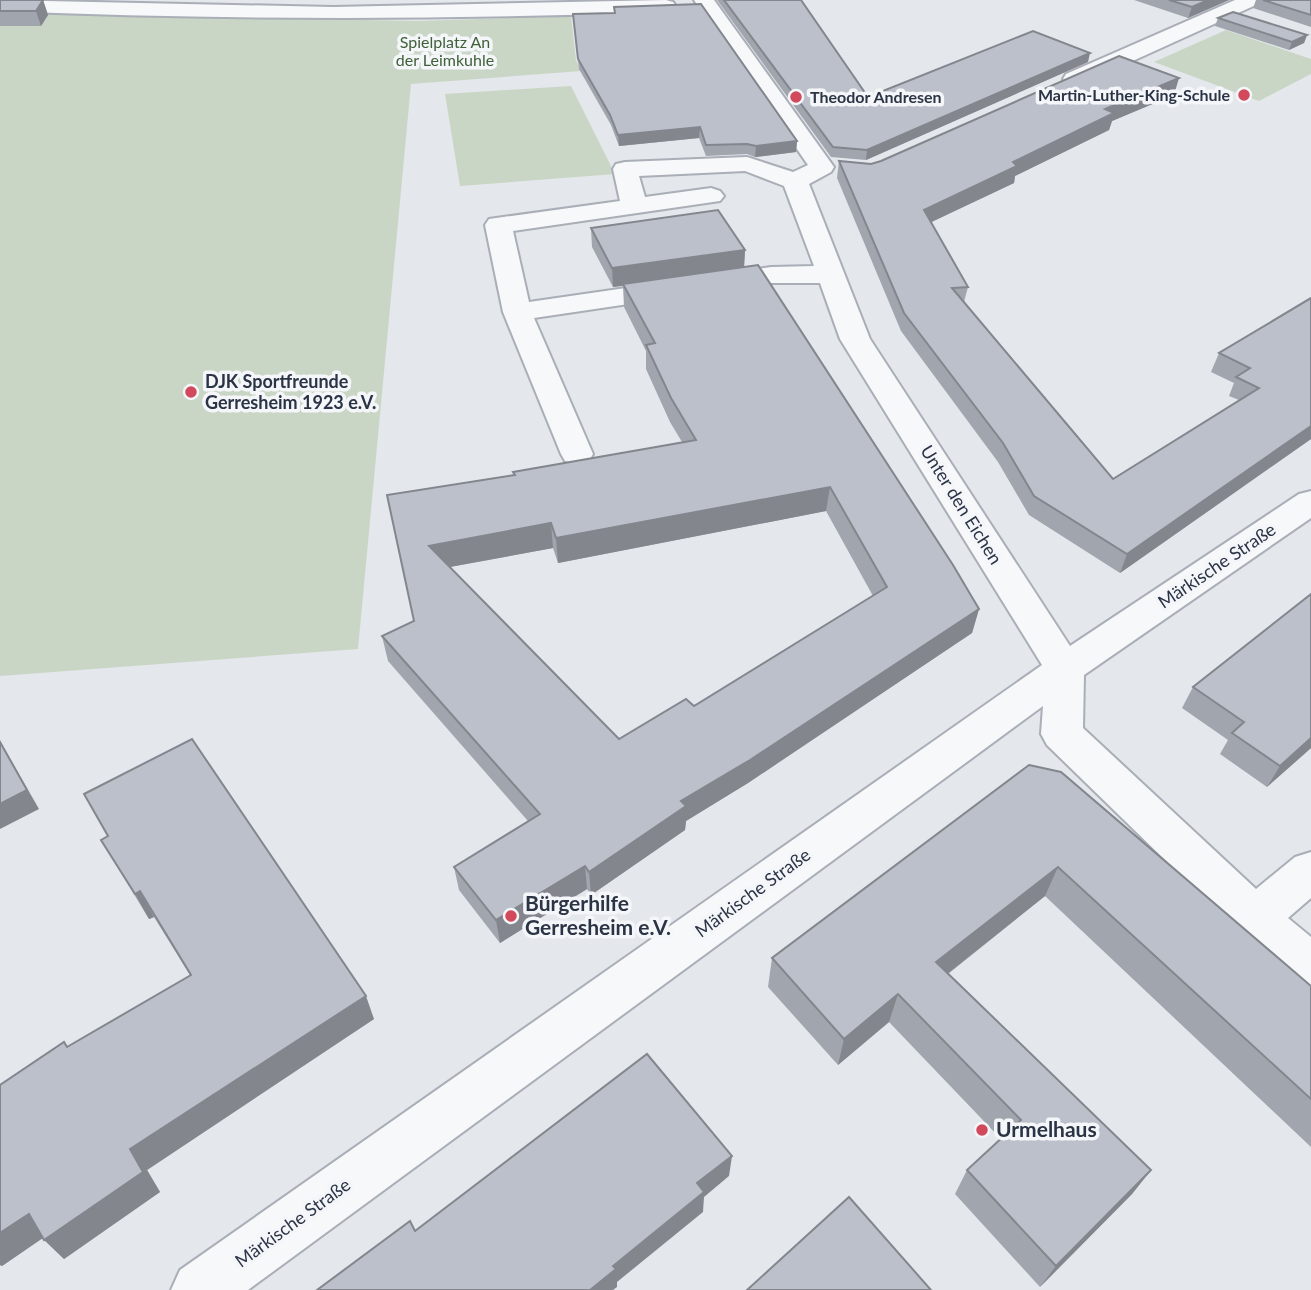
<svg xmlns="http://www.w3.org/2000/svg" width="1311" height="1290" viewBox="0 0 1311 1290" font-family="Lato,sans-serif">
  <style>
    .green { fill: #c9d6c5 }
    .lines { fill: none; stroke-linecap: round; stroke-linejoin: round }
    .minor-casing { stroke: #a9aeb7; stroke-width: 4 }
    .minor { fill: #f7f8fa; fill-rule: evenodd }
    .wall { fill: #a1a5ae; fill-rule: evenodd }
    .shaded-wall { fill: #83868d }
    .building { fill: #bbc0ca; stroke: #83868d; stroke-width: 2; fill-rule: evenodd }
    .poi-dot { fill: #d1495b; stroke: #f4f6f9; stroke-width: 2.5 }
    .labels { text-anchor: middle; stroke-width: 7; stroke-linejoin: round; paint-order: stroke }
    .far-park-label { font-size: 16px; fill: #3f6138; stroke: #f4f6f9 }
    .far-poi-label { font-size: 16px; font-weight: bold; fill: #2b3445; stroke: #f4f6f9; text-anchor: end }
    .poi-label { font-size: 18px; font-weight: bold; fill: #2b3445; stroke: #f4f6f9; text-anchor: start }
    .street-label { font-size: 18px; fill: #2b3445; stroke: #f4f6f9 }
    .near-poi-label { font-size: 21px; font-weight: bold; fill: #2b3445; stroke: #f4f6f9; text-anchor: start }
  </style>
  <rect width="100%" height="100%" fill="#e4e7ec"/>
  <!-- green -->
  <g class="green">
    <path d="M0,13l417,8 154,-5 5,44 5,11 -170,13 -53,565 -358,27z"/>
    <path d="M1226,30l85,29v15l-52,27 -105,-39z"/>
    <path d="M571,86l44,88 -155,12 -15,-92z"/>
  </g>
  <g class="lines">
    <defs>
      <g id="minor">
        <path d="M0,0l333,7 333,-7 7,2 3,4 -3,4 -7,2c-222,8 -444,8 -666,-1z"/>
        <path d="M694,0h20l120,167 -3,5 -22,12 61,155 200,307 229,-152 12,-3v27l-227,157 -1,53 173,161 39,-32 16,-5v46l-23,20 23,19v52l-17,-7 -55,-50 -192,-187 -6,-11 2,-28 -795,584h-77l9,-20 862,-605 -202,-326 -20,-56h-49l-237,35 59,136 -4,7 -12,3 -12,-3 -4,-7 -58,-142 -18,-87 4,-6 131,-18 -7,-32 3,-5 9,-2 122,-5 46,15 15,-7zM745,171l39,15 30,80 -43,1 -242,35 -16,-71 207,-30 4,-5 -4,-5 -9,-3 -66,9 -6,-21z"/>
        <path d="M1235,0h26l-3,4 -176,80h-16l-3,-5 3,-5z"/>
      </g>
    </defs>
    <!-- minor casing -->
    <use href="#minor" class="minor-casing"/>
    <!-- minor -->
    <use href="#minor" class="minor"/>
  </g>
  <!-- wall -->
  <g class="wall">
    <path d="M0,0h43l5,15 -7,11h-41z"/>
    <path d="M717,0h84l67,97 220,-35 -222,98 -35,-3z"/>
    <path d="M1134,0h95l-41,18z"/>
    <path d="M1256,0h55v27l-58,-19z"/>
    <path d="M614,7l183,134 -1,11 -41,5 -8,-3 -41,2 -7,-18 -80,8 -8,-21 -32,-56 -6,-55 41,-1z"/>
    <path d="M1218,18l89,17 -3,8 -15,7 -74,-24z"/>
    <path d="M1174,95l-62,26 -3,9 -94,46 -1,7 -83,39 37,65 -4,15 149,177 126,-79 -10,-4 5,-13 -23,-11 8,-19 92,-55v141l-191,134 -91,-58 -31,-53 -97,-131 -64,-153 2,-17 32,3z"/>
    <path d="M718,210l27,40 -1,17 14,-2 195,300 26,44 -7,24 -224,150 -62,38 -1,9 -94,65 -4,-6 -87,54 -41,-53 -5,-23 74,-46 -140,-160 -6,-25 32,-15 -27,-126 127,-20 -1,-3 169,-30 -12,-20 -24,-53v-18l-22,-44 -1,-21 -10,1 -21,-40 -1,-19zM826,511l47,85 -179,110 -8,-7 -67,40 -169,-172 103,-19 5,15z"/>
    <path d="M1311,594v154l-44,39 -47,-33 8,-14 -46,-32 11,-21z"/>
    <path d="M1061,772l250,214v161l-266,-251 -97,78 203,196 -19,24 -92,93 -85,-93 12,-24 34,-31 -112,-117 -51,43 -70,-78 4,-29z"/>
    <path d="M101,840l273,179 -227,151 13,22 -96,67 -21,-21 -41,28 -2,-1v-180l64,-43 4,5 122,-72 -36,-58 -5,2z"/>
  </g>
  <!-- shaded-wall -->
  <g class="shaded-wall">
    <path d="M43,0l5,15 -7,11 -5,-15z"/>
    <path d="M1208,0h21l-41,18 4,-11z"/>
    <path d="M1307,35l-3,8 -15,7 3,-8z"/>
    <path d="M1090,53l-2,9 -222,98 1,-10z"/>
    <path d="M1179,78l-5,17 -62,26 -3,9 -94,46 -1,7 -93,44 3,-17 89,-48 92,-53z"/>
    <path d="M700,127l-1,11 -80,8 -1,-11z"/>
    <path d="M797,141l-1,11 -41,5 1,-11z"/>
    <path d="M745,250l-1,18 -131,19 -1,-19z"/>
    <path d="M1311,426v13l-191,134 7,-19z"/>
    <path d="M830,487l-4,24 -268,52 -2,-25z"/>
    <path d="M551,523l2,25 -120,22 -4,-24z"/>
    <path d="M979,609l-7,24 -224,150 -62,38 -1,9 -94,65 -2,-23 92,-71z"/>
    <path d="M1311,738v10l-44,39 13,-21z"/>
    <path d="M0,741l39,68 -39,20z"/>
    <path d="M585,866l2,23 -87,54 -4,-23z"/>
    <path d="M1058,867l-13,29 -118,94 9,-28z"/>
    <path d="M140,891l14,26 -5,2 -14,-25z"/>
    <path d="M898,994l-9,28 -51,43 6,-26z"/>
    <path d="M366,996l8,23 -227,151 13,22 -96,67 -20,-19 86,-91z"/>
    <path d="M732,1156l-3,20 -25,21 -1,15 -86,70v5l-4,3h-23l23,-24 84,-83z"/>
    <path d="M1151,1170l-19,24 -92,93 16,-21z"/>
    <path d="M29,1214l21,19 -48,33 -2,-1v-32z"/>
  </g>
  <!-- building -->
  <g class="building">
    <path d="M0,0h43l-7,11h-36z"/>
    <path d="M724,0h77l67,97 165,-66 57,22 -223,97 -34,-3z"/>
    <path d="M1169,0h39l-16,7z"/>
    <path d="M1263,0h48v15z"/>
    <path d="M701,4l96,137 -41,5 -9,-2 -41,1 -6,-18 -82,8 -8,-20 -32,-56 -5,-45 42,-1 -1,-6z"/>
    <path d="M1233,12l74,23 -15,7 -74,-24z"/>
    <path d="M1119,56l60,22 -74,31 9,4 -101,49 4,4 -93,44 44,77 -16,1 161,191 146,-91 -23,-11 14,-9 -31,-15 92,-55v128l-184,128 -93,-58 -31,-53 -99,-130 -65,-152 32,3 10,-3z"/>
    <path d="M718,210l27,40 -133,18 -21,-40z"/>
    <path d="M758,265l195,300 26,44 -229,151 -69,41 5,5 -97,66 -4,-6 -89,54 -42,-53 86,-53 -158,-178 32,-15 -27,-126 128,-20 -2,-3 183,-32 -25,-42 -25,-53 9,-2 -32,-59zM830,487l57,100 -193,119 -8,-7 -67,40 -190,-193 122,-23 5,15z"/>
    <path d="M1311,594v144l-31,28 -48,-33 12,-11 -51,-35z"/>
    <path d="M192,739l174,257 -236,153 13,23 -99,68 -15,-26 -29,19v-148l64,-43 3,5 124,-72 -51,-84 -5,3 -34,-54 7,-4 -24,-42z"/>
    <path d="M0,742l27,48 -27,14z"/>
    <path d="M1029,765l32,7 250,214v113l-253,-232 -122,95 215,208 -95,96 -89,-96 54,-50 -123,-126 -54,45 -72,-81z"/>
    <path d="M647,1054l85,102 -35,27 7,9 -91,74 3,3 -26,21h-273l93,-69 5,10z"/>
    <path d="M849,1197l82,93h-184z"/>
  </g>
  <!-- markers -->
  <g class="poi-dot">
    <circle cx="1244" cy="95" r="7"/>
    <circle cx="796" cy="97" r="7"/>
    <circle cx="191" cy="392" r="7"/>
    <circle cx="511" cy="916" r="7"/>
    <circle cx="982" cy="1130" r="7"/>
  </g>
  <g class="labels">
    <!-- far-park labels -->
    <g class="far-park-label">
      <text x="445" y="48">Spielplatz An<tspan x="445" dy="18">der Leimkuhle</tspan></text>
    </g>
    <!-- far-poi labels -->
    <g class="far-poi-label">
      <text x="1230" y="101">Martin-Luther-King-Schule</text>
      <text x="810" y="103" text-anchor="start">Theodor Andresen</text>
    </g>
    <!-- poi labels -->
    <g class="poi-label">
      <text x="205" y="388">DJK Sportfreunde<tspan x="205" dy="21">Gerresheim 1923 e.V.</tspan></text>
    </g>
    <!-- street labels -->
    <g class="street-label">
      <text transform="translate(961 505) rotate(58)" y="6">Unter den Eichen</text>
      <text transform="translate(1217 566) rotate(-34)" y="6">Märkische Straße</text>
      <text transform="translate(753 893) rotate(-36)" y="6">Märkische Straße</text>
      <text transform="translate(293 1223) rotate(-36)" y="6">Märkische Straße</text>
    </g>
    <!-- near-poi labels -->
    <g class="near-poi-label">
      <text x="525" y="911">Bürgerhilfe<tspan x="525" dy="24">Gerresheim e.V.</tspan></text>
      <text x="996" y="1137">Urmelhaus</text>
    </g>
  </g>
</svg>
